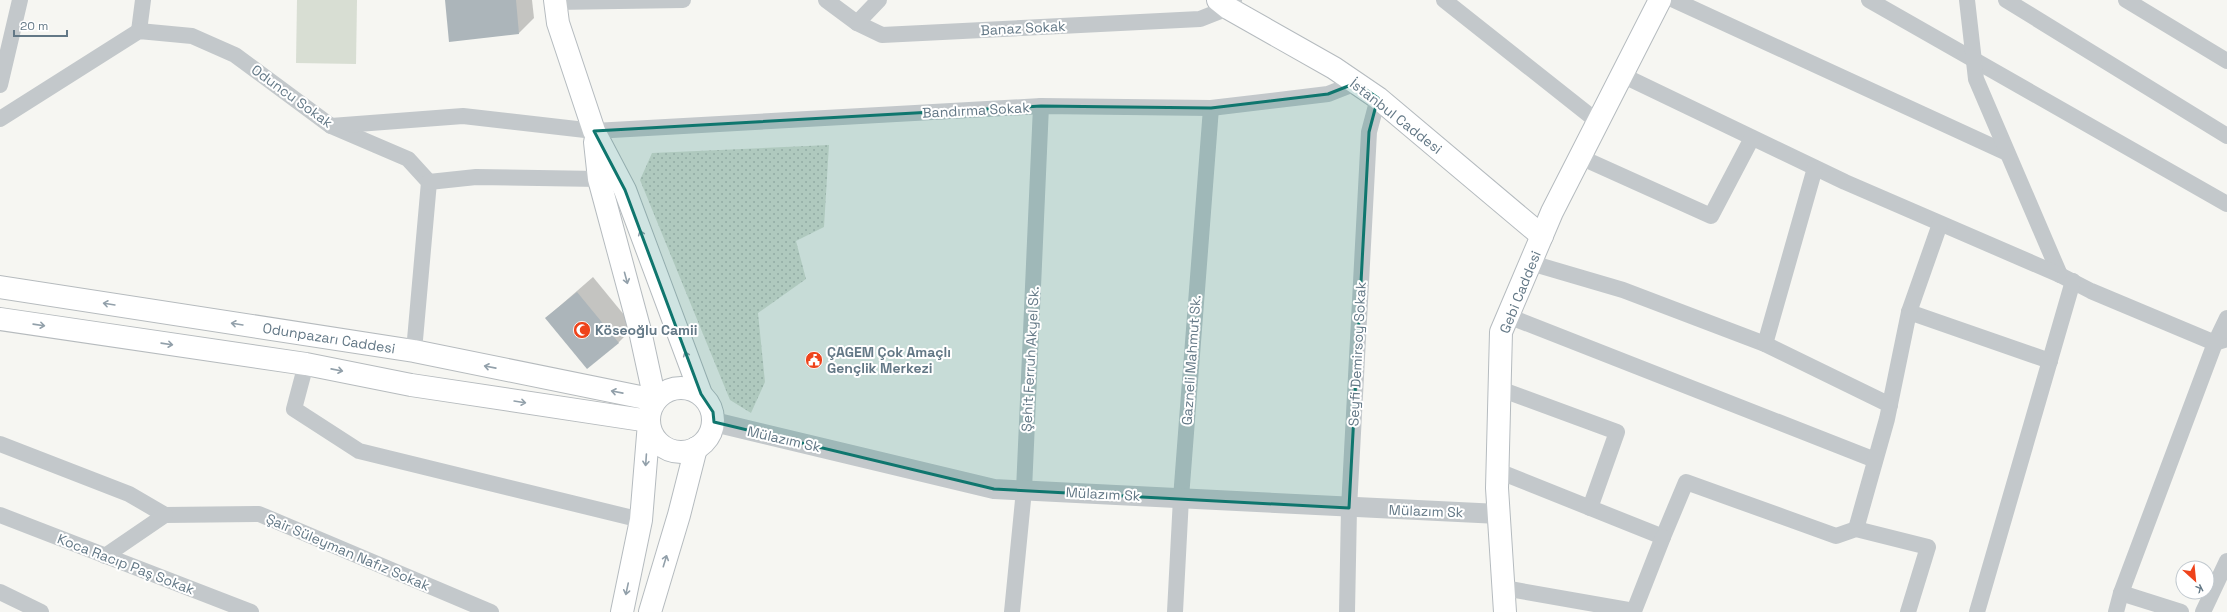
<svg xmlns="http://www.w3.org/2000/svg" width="2227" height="612" viewBox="0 0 2227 612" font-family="'Space Grotesk',sans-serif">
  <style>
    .park { fill: url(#park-dots) }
    .pitch { fill: #d8ded3 }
    .shadow { fill: #0003 }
    .building { fill: #acb5ba }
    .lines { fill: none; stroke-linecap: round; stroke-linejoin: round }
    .secondary-casing { stroke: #b5bbbf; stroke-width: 24 }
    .primary-casing { stroke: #b6bbbe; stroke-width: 24 }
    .minor { stroke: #c3c8cb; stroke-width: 16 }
    .tertiary { stroke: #c3c8cb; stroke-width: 20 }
    .secondary { stroke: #fff; stroke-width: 22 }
    .primary { stroke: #fff; stroke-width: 22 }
    .oneway { stroke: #92a0aa }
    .marked { fill: #0f766e; fill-opacity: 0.2; stroke: #0f766e; stroke-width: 3; stroke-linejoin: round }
    .labels { text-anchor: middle; stroke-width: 4; stroke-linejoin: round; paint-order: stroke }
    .street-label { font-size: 14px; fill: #637886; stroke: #fff }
    .poi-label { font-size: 14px; font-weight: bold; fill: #637886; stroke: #fff; text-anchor: start }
  </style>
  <defs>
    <pattern id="park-dots" width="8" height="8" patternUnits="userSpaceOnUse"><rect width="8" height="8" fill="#d8ded3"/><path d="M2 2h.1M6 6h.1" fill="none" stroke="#b3b9b1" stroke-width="1.8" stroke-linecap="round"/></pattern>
  </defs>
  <rect width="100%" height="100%" fill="#f6f6f2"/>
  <!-- park -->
  <path class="park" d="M829,145l-5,82 -28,14 10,38 -48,34 7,69 -14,31 -21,-13 -90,-220 12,-27z"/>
  <!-- pitch -->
  <path class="pitch" d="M297,0h60l-1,64 -60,-1z"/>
  <!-- shadow -->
  <g class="shadow">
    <path d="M446,0h86l2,18 -15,15z"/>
    <path d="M593,277l41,50 -16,16 -72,-25z"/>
  </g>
  <!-- building -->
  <g class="building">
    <path d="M445,0h71l3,34 -70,8z"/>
    <path d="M577,292l42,51 -32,26 -42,-51z"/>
  </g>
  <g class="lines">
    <defs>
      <g id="secondary">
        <path d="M555,0l3,23 36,108 31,59 76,204"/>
        <path d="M1218,0l10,8 106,60 44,30 164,138"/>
        <path d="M595,142l4,37 41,152 15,69"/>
        <circle cx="681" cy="420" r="32"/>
        <path d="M622,612l19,-92 8,-97"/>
        <path d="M650,612l29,-97 17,-67"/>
        <path d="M1505,612l-8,-124 4,-156 51,-120 108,-212"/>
      </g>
      <g id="primary">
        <path d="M0,287l414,64 241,49"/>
        <path d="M0,319l306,45 105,21 238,36"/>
      </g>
    </defs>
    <!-- secondary casing -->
    <use href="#secondary" class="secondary-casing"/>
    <!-- primary casing -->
    <use href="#primary" class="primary-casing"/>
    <!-- minor -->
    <g class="minor">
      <path d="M826,0l31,23 25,12 318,-16 28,-11 6,-7"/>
      <path d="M1444,0l154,122"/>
      <path d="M1674,0l333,153"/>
      <path d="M1869,0l358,204"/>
      <path d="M1967,0l9,79 84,196"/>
      <path d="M2006,0l221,136"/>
      <path d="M2126,0l101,61"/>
      <path d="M555,2l128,-2"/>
      <path d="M857,23l22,-23"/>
      <path d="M139,31l4,-31"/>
      <path d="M1622,75l223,107 215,93 31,16 124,52 12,-4"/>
      <path d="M0,85l20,-85"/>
      <path d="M0,119l139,-88 53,5 43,19 96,71 77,33 21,23 -15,169"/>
      <path d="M331,126l132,-10 131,15 447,-25 170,2 117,-14 28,-11"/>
      <path d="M1580,157l131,59 41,-78"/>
      <path d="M429,182l47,-5 123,2"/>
      <path d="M1531,263l92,27 142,54 125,61"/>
      <path d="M1909,312l141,49"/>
      <path d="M1508,316l367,144"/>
      <path d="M1765,344l50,-176"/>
      <path d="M306,364l-12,45 65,42 282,69"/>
      <path d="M1500,389l117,43 -27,76"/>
      <path d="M0,444l129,50 36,21 94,-1 232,98"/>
      <path d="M1498,471l165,66 23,-55 150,54 20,-7 72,18 -20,65"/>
      <path d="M0,515l251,97"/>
      <path d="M1856,529l31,-110 22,-107 31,-88"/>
      <path d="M105,556l60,-41"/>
      <path d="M1504,588l130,23 29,-74"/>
      <path d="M0,592l41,20"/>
      <path d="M2121,593l60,19"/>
      <path d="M1012,612l12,-122 17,-384"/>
      <path d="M1175,612l6,-114 30,-390"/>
      <path d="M1347,612l2,-104 20,-376 9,-34"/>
      <path d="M1977,612l96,-331"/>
      <path d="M2116,612l5,-19 94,-250 12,-25"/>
      <path d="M2203,612l24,-51"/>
    </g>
    <!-- tertiary -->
    <path class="tertiary" d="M714,422l280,67 505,25"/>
    <!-- secondary -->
    <use href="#secondary" class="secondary"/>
    <!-- primary -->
    <use href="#primary" class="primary"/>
  </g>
  <!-- one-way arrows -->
  <defs><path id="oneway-shaft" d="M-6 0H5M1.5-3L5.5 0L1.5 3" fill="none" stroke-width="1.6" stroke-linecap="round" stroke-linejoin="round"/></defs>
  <g class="oneway">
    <use href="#oneway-shaft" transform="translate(642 236) rotate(-110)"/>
    <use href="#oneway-shaft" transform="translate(626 278) rotate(75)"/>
    <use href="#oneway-shaft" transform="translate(109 304) rotate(-171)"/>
    <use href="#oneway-shaft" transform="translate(237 324) rotate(-171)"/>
    <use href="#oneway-shaft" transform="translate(39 325) rotate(8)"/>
    <use href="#oneway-shaft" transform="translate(167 344) rotate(8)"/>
    <use href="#oneway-shaft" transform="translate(687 357) rotate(-110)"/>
    <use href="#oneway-shaft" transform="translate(490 367) rotate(-169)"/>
    <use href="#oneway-shaft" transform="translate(337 370) rotate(11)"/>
    <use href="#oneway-shaft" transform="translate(617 392) rotate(-169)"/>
    <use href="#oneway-shaft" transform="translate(520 402) rotate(9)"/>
    <use href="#oneway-shaft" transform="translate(646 460) rotate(94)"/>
    <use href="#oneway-shaft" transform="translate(665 561) rotate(-73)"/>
    <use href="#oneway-shaft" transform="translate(627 589) rotate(102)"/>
  </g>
  <!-- marked area -->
  <path class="marked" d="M1356,83l22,15 -9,34 -20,376 -355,-19 -280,-67 -1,-10 -12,-18 -76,-204 -31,-59 447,-25 170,2 117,-14z"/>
  <!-- icons -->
  <defs>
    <symbol id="mosque-disc" viewBox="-11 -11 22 22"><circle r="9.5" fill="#ee431b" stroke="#fff"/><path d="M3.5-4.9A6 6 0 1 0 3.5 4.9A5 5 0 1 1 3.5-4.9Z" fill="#fff"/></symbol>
    <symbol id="civic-disc" viewBox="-11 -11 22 22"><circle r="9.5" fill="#ee431b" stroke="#fff"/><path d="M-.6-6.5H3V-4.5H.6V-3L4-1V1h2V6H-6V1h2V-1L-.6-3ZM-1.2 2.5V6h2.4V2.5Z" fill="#fff"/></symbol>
  </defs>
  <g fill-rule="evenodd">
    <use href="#mosque-disc" x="572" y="320" width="20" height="20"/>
    <use href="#civic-disc" x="804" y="350" width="20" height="20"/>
  </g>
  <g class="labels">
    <!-- street labels -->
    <g class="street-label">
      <text transform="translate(1023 28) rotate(-3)" y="5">Banaz Sokak</text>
      <text transform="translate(292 96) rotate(36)" y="5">Oduncu Sokak</text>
      <text transform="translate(976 110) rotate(-3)" y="5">Bandırma Sokak</text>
      <text transform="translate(1396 116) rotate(38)" y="5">İstanbul Caddesi</text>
      <text transform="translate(1520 292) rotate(-68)" y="5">Gebi Caddesi</text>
      <text transform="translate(329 338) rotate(9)" y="5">Odunpazarı Caddesi</text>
      <text transform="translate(1357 354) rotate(-87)" y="5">Seyfi Demirsoy Sokak</text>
      <text transform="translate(1030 359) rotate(-87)" y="5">Şehit Ferruh Akyel Sk.</text>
      <text transform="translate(1191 360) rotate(-86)" y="5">Gazneli Mahmut Sk.</text>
      <text transform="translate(784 439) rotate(13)" y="5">Mülazım Sk</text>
      <text transform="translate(1103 494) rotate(3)" y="5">Mülazım Sk</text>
      <text transform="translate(1426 511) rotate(2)" y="5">Mülazım Sk</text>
      <text transform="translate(348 552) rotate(23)" y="5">Şair Süleyman Nafız Sokak</text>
      <text transform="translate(126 564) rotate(21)" y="5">Koca Racıp Paş Sokak</text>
    </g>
    <!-- poi labels -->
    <g class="poi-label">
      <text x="595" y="335">Köseoğlu Camii</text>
      <text x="827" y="357">ÇAGEM Çok Amaçlı<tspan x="827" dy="16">Gençlik Merkezi</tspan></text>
    </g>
  </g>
  <!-- north arrow -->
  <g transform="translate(2195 580) rotate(153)"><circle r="19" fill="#ffffff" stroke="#c1c9cf"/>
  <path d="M0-3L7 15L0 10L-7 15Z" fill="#ee431b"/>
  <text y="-6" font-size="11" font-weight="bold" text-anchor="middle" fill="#637886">K</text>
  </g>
  <!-- scale -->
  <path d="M14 30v6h53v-6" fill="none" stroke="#637886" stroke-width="2"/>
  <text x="20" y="30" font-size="12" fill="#637886" stroke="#ffffff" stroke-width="3" paint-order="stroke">20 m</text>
</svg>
